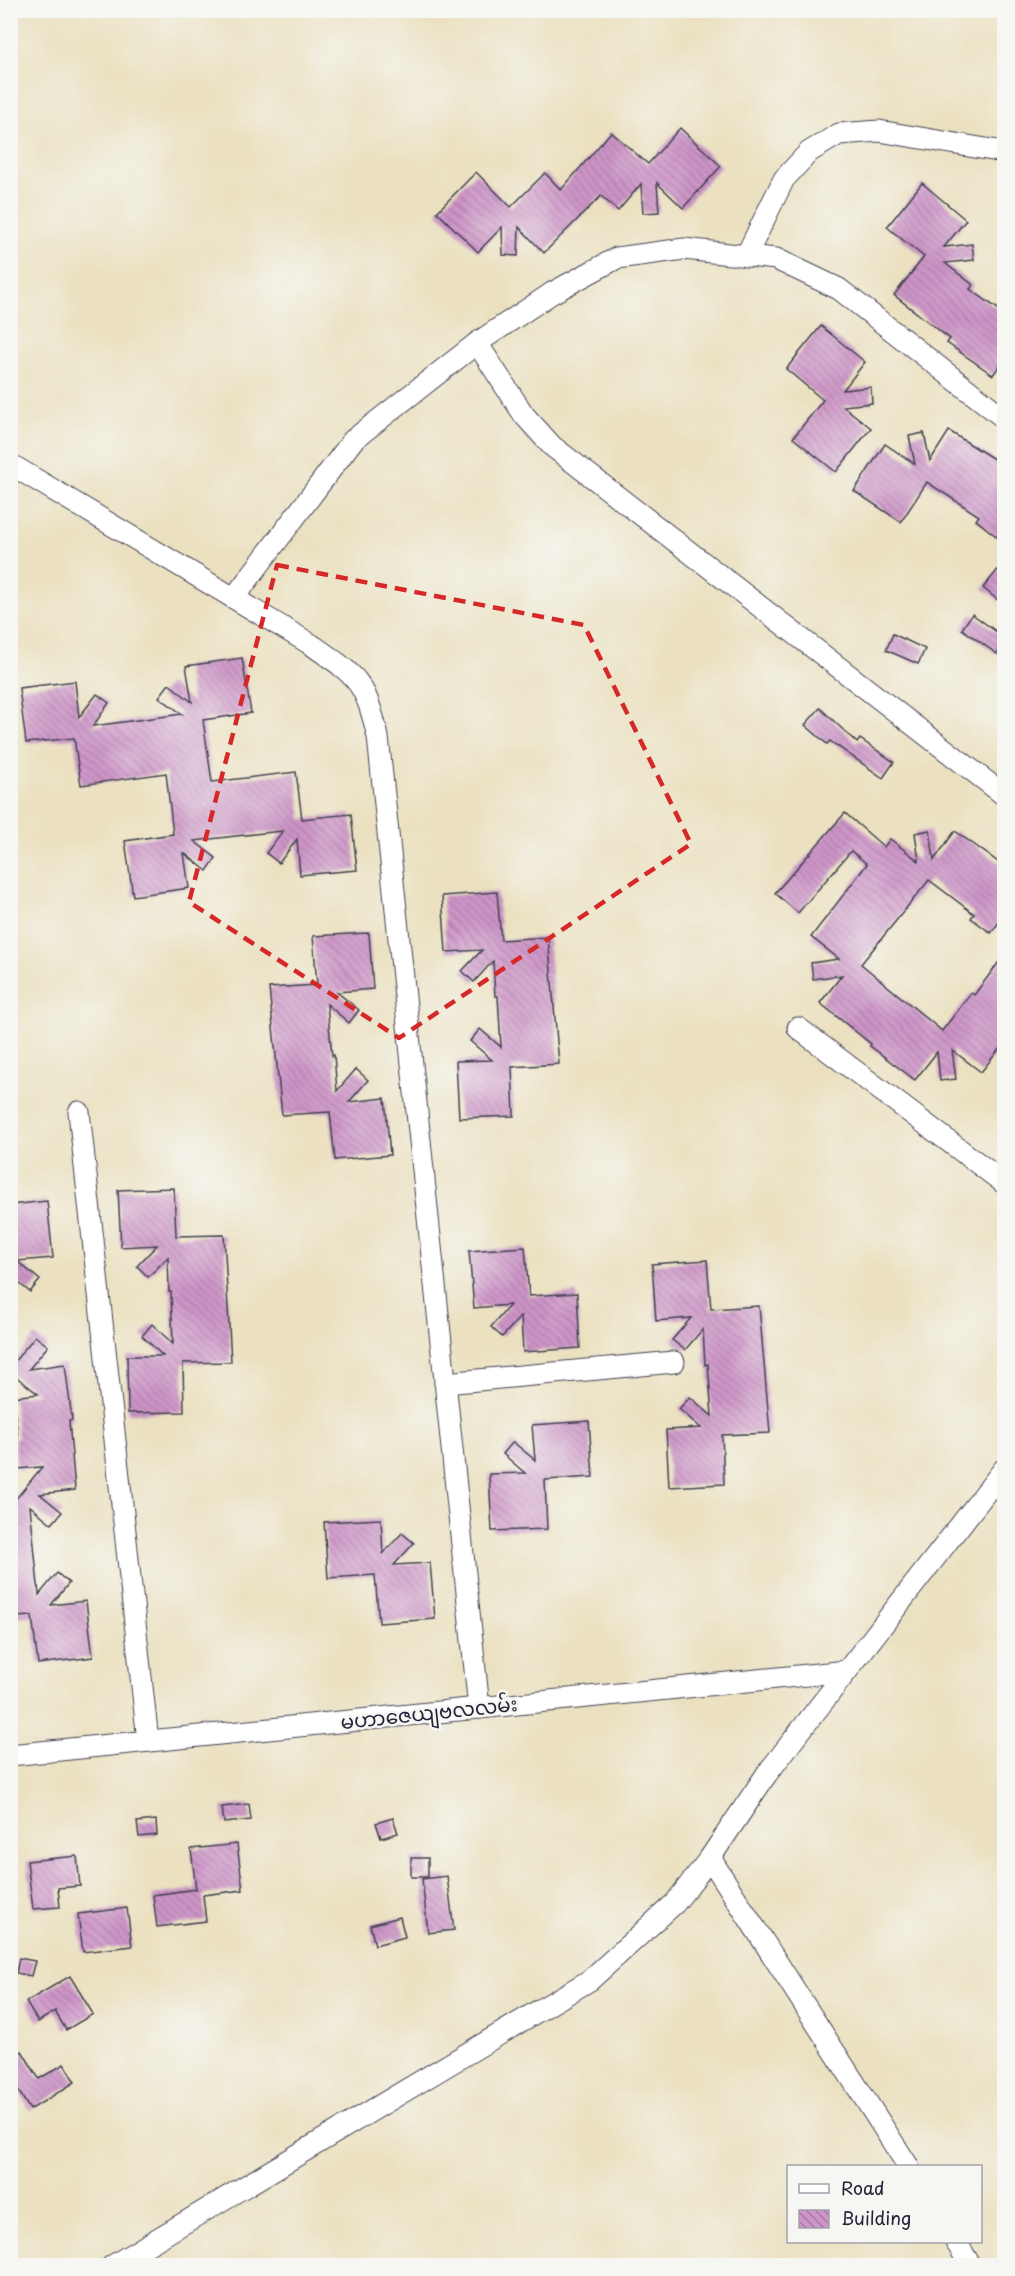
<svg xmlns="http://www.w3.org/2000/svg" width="1015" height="2276" viewBox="0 0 1015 2276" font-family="'Playpen Sans','Noto Sans Myanmar',sans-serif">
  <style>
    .building { fill: url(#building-back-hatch) }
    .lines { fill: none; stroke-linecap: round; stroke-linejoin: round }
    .minor-casing { stroke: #403f4f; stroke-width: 23 }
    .minor { stroke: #fff; stroke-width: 21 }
    .marked { fill: none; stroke: #d62828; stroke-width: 4.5; stroke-dasharray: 12 8; stroke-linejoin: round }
    .labels { text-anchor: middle; stroke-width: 5; stroke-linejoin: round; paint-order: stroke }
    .street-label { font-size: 20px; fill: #22223b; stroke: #f6f6f2 }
  </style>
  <defs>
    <pattern id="building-back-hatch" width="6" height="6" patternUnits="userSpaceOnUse" patternTransform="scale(1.5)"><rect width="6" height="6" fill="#ce95c8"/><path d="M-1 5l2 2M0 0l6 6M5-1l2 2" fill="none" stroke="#a779a4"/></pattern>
  </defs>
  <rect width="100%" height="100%" fill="#f6f6f2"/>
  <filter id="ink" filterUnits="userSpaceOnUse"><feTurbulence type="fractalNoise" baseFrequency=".0167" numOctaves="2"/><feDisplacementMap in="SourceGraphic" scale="12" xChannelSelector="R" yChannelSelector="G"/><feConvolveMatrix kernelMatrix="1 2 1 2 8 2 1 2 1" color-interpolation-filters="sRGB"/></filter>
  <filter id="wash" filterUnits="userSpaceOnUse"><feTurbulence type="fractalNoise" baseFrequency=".008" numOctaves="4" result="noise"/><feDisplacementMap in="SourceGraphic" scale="24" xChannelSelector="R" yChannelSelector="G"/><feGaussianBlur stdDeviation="1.35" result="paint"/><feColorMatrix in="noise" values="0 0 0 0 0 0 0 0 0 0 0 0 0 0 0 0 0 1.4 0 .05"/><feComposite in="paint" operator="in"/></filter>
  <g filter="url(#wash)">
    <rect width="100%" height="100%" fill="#ebe1c1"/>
    <g id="blocks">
      <!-- building -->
      <g class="building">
        <path d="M680,128l41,38 -38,42 -26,-25 2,29 -16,1 -2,-29 -23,27 -17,-15 -57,57 -25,-26 -1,29 -15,-1 -1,-28 -24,25 -41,-40 39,-40 35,35 34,-34 16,17 50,-58 37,32z"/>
        <path d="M922,183l44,37 -22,27 28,-3 2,16 -29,3 28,22 -3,4 35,25v44l-12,17 -46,-32 3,-4 -56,-44 30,-38 -37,-30z"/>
        <path d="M821,326l44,36 -22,28 28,-3 1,16 -29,3 28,22 -35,44 -43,-34 30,-38 -37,-31z"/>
        <path d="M949,431l56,35v77l-29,-23 3,-4 -52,-34 -26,40 -47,-31 31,-47 30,20 -6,-28 15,-3 6,28z"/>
        <path d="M1005,561v33l-6,7 -16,-13z"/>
        <path d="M972,614l33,24v5l-8,11 -35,-25z"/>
        <path d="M893,634l32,15 -7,15 -32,-14z"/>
        <path d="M242,658l9,55 -48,7 9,62 84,-10 6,47 49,-5 6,56 -57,5 -3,-36 -18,24 -13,-10 17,-22 -47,5 -42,5 22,17 -9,13 -23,-18 5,35 -56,8 -8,-55 48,-7 -7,-61 -85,12 -7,-47 -48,5 -7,-55 56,-7 4,36 18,-23 12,9 -16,23 89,-12 -23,-17 10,-13 23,18 -6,-36z"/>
        <path d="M820,708l37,35 3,-4 34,23 -11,16 -53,-37 -3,3 -22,-19z"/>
        <path d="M845,813l39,34 6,-8 29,22 -4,-28 15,-3 4,30 21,-29 50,36v40l-6,6 4,4 -12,16 -20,-15 3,-4 -45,-34 -68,84 81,67 29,-38 3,2 31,-41v88l-24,30 -29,-22 4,29 -16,2 -3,-29 -22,28 -45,-34 1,-2 -51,-41 22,-28 -29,4 -2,-16 28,-4 -28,-22 56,-73 -16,-13 -53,62 -23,-20z"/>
        <path d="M497,892l4,48 47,-3 11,127 -47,3 2,49 -55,2 -3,-57 36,-1 -22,-19 10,-12 21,18 -3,-51h-3l-2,-35 -19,21 -12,-11 20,-21 -36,2 -4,-56z"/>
        <path d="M369,933l4,56 -36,3 22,18 -10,13 -22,-19 5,52 2,-1 3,36 19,-22 12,11 -19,22 36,-4 5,57 -55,5 -5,-48 -48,3 -13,-127 48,-3 -4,-49z"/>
        <path d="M174,1188l2,48 48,-1 7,127 -48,1 1,49 -56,1 -1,-57h36l-21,-20 10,-12 21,20 -2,-52h-2l-1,-35 -20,20 -11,-11 20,-21 -36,2 -3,-57z"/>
        <path d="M47,1201l6,57 -36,3 23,19 -10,12 -20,-16v-71z"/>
        <path d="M525,1247l4,49 48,-3 3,55 -57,4 -2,-36 -19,21 -11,-10 19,-22 -36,3 -5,-57z"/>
        <path d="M707,1260l4,49 48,-3 11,127 -48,2 2,49 -55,3 -3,-57 35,-2 -22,-19 11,-12 22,19 -4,-52 -3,1 -2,-36 -18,21 -13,-10 19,-22 -35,3 -4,-57z"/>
        <path d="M35,1336l13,10 -19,23 36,-5 7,56 -3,1 6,69 -35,4 22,18 -10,12 -22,-18 9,89 18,-22 12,10 -18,22 35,-4 7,56 -55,7 -6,-48 -16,1 -6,-40v-71l32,-39 -25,2 -3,-30 4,-1 -5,-41 25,-3 -28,-22v-5z"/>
        <path d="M589,1421l4,56 -48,3 2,49 -55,2 -3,-57 36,-1 -22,-19 10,-12 22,18 -3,-35z"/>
        <path d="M381,1519l2,35 19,-21 12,10 -20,22 36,-2 5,56 -56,4 -4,-48 -47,3 -4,-56z"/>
        <path d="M249,1804l2,16 -27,3 -2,-16z"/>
        <path d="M393,1818l5,15 -17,5 -5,-15z"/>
        <path d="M156,1820l1,15 -18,2 -2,-15z"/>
        <path d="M237,1844l6,46 -40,5 3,26 -49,6 -4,-32 43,-6 -5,-40z"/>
        <path d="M77,1856l3,30 -22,2 2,19 -27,2 -6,-48z"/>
        <rect x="411" y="1858" width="17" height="19"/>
        <path d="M447,1876l7,54 -26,3 -6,-54z"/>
        <path d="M127,1908l5,38 -49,6 -5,-38z"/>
        <path d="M400,1917l5,20 -30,8 -5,-20z"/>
        <path d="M19,1958l16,3 -4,15 -15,-3z"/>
        <path d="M70,1976l23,38 -27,16 -11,-19 -17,11 -12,-20z"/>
        <path d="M22,2051l17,28 25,-15 11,18 -45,28 -20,-33v-19z"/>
      </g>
    </g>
  </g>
  <g filter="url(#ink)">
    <use href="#blocks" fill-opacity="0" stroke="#403f4f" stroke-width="1.5"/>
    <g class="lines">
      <defs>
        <g id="minor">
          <path d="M746,256l38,-77 25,-27 30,-18 40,-3 125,21"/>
          <path d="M477,343l47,72 28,31 452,349"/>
          <path d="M10,464l302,181c46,32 53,36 66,92l101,971"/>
          <path d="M234,598l119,-158 124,-97 75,-50 65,-35 67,-9 92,10 63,30 165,129"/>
          <path d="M798,1028l206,155"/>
          <path d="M79,1112l69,629"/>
          <path d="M445,1383l229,-21"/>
          <path d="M10,1755l837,-84"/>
          <path d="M710,1858l198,308"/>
          <path d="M956,2242l15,24"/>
          <path d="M112,2266l478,-286 85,-77 35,-45 56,-83 238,-306"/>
        </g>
      </defs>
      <!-- minor casing -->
      <use href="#minor" class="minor-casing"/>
      <!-- minor -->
      <use href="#minor" class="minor"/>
    </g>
  </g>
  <!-- marked area -->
  <path class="marked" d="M277,565l307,60 107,219 -292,194 -210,-136z"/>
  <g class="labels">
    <!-- street labels -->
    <g class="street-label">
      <text transform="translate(429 1713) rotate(-6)" y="7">မဟာဇေယျဗလလမ်း</text>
    </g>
  </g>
  <!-- margin -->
  <rect width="1015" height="2276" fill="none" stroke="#f6f6f2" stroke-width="36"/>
  <!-- legend -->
  <rect x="787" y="2165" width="195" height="78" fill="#f6f6f2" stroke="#a1a1a9" stroke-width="1.5"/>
  <rect x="799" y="2184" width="30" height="9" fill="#ffffff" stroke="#a1a1a9" stroke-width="1.5"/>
  <text x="841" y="2195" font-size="18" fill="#22223b">Road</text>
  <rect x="799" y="2210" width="30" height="18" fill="url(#building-back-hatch)" stroke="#a1a1a9" stroke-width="1.5"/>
  <text x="841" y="2225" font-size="18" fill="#22223b">Building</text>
</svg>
